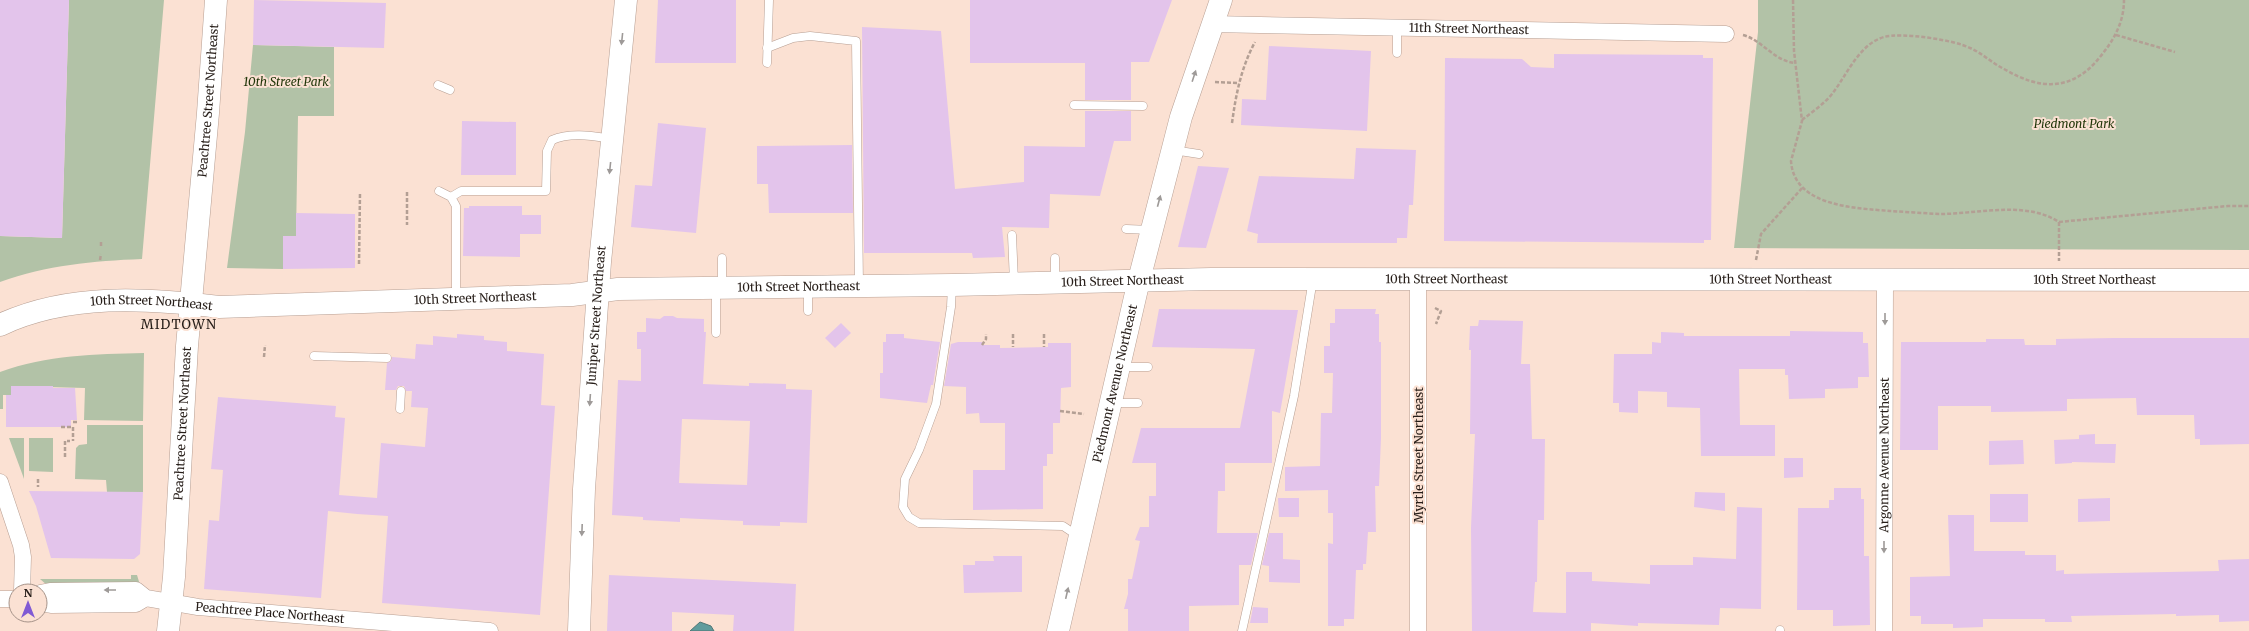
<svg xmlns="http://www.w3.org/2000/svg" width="2249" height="631" viewBox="0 0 2249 631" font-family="Merriweather,serif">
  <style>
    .green { fill: #b2c2a7 }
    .water { fill: #609c9d; stroke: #4f7675 }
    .building { fill: #e3c4eb; fill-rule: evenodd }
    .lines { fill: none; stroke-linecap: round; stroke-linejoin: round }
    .lane-casing { stroke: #b79f93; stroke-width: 9 }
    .street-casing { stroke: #b79f93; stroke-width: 17 }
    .secondary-casing { stroke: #b79f93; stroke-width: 23 }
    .path { stroke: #b39f94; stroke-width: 2.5; stroke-dasharray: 4 2; stroke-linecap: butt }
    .lane { stroke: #fff; stroke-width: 8 }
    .street { stroke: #fff; stroke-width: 16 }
    .secondary { stroke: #fff; stroke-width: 22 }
    .oneway { fill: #9e9a98 }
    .labels { text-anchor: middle; stroke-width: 4; stroke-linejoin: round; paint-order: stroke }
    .street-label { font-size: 12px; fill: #271e19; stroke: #fbe1d3 }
    .park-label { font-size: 12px; font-style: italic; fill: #1e3406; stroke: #fbe1d3 }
    .neighbourhood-label { font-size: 13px; letter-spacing: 1px; fill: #271e19; stroke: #fbe1d3 }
  </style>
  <rect width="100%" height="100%" fill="#fbe1d3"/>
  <!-- green -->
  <g class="green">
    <path d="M69,0h95l-22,259c-49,2 -95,6 -142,23v-46l62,2z"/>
    <path d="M1758,0h491v250l-515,-2 24,-216z"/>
    <path d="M253,45l81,2v69h-36l-2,120h-13v33l-56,-1 18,-136z"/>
    <path d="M144,353l-1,68 -59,-1 1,-32 -74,-2v9h-8v14h-3v-37c47,-17 95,-18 144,-19z"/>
    <path d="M87,425h56v67h-36l-1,-12 -31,-1 1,-31 3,-3 8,-1z"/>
    <path d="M9,438h15v41l-1,-3z"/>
    <path d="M29,438h24v34l-24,-1z"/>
    <path d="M131,575h6l3,10h-93l-7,-6h91z"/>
  </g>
  <!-- water -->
  <path class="water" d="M700,622l11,4 3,5h-24z"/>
  <!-- building -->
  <g class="building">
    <path d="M0,0h69l-7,238 -62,-2z"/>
    <path d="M254,0l132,3 -2,45 -131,-3z"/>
    <path d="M658,0h78v63h-81z"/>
    <path d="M970,0h202l-23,62h-18v38h-46v-37h-115z"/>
    <path d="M862,27l79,4 14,158 69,-7v-36l61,1v-36h46v30h-17l-14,55 -50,-2 -1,34 -47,-1 3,30 -32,1 -1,-5h-108z"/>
    <path d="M1269,46l102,5 -4,80 -126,-6 1,-26 24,1z"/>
    <path d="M1554,54l149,1v3h10l-2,182h-7v3l-260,-2 1,-183 77,1 9,8 23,1z"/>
    <path d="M462,121l54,1v53h-55z"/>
    <path d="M658,123l48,5 -10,105 -65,-6 4,-42 17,1z"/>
    <path d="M852,145l1,68h-84l-1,-29h-11v-38z"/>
    <path d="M1356,148l60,2 -3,55h-4l-2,33h-10v5h-140l1,-9 -11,-3 12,-55 95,3z"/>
    <path d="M1198,166l31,2 -23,80 -28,-1z"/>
    <path d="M469,206h53v9h19v19h-21v23l-57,-1 1,-48h5z"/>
    <path d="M296,213l59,1v54l-72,1v-33h13z"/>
    <path d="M1159,309l139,1 -18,103 -8,-2v52h-47v28h-7l-1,42h41l-7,32h-12v40l-50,1v25h-61v-22h-4l4,-15v-15h4l8,-38 -5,-1 5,-13h9v-31h7v-33h-24l9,-35h99l15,-79 -103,-2z"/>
    <path d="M1335,309h41l-1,5h4v28h2v96l-2,48h-4l1,46h-8l-2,32h-3v6h-7l-2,49h-10v7h-16v-83l5,1v-31h-5v-23l-43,1v-24l35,-1 1,-53h11l1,-40h-9v-27h6v-23h5z"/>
    <path d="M664,316h9l4,2 27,1v13h2l-3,52 46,2v-3l37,1v5l26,1 -5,133 -27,-1v4l-37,-1v-4l-63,-3v4l-37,-2v-3l-31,-2 6,-135 23,1v-32h-4v-17h9v-14l14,1zM682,419l68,2 -3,64 -68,-2z"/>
    <path d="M1479,320l44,1 -2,43h9l2,75h13l-1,81h-6l-1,62h-2l-2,30 33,1v-41h26v9l58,3v-19h43v-8l43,2 1,-52 25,1 -1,101 -41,-1 -1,17 -81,-2v3l-47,-3v8h-119l-1,-103 4,-94h-5l1,-84h-2l1,-24h8z"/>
    <path d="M841,323l10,10 -16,15 -10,-10z"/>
    <path d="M1790,331l73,1v11h5l1,34h-11v11l-33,1v9l-36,1 -1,-24h-3v-6h-46l1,56h35v31h-74l-1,-48 -33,-1v-15l-29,-1v22l-19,-1v-9h-6l1,-49h38v-12l9,1v-11l23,1v3h106z"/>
    <path d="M457,334l27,2v4l23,2v9l37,3 -3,51 14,1 -15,209 -158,-12 6,-87 -31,-2 -29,-3 -7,87 -117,-9 5,-69 10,1 4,-51 -12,-1 7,-72 118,9 -1,11 10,1 -6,77 38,3 4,-55 44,4 3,-39 -17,-1 1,-16h-6l-2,-5h-6l-2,4h-11l2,-27 4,-2 1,-4 23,2 1,-15 17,1v-9l24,2z"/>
    <path d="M886,334h18v4l36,4 -7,43h-2l-4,18 -47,-5v-25h3v-31h3z"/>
    <path d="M2114,338h135v106l-49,1v-6h-5l-1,-24h-57l-1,-17 -69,1v12l-76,1v-6h-53v44h-38l1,-108h85v-3h38l1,6h31v-6z"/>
    <path d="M958,342h24v3h18v3l48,-1v-4h23v44l-10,1 -1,35h-7v31h-6v12h-4v43l-70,1v-40h32v-47h-25l-1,-10 -13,1v-27l-22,-1 7,-42z"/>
    <path d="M11,386h42v2h22l2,32h-6v7h-65v-32h5z"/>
    <path d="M2095,434v10h21l-1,19 -43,-1v1l-17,1 -1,-24 25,-1v-4z"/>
    <path d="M2023,440l1,24 -35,1v-24z"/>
    <path d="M1784,458h19v19l-19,1z"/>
    <path d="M1834,488h27v11h3v57h5l1,69 -37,1v-16h-36l1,-102h31v-8h5z"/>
    <path d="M29,491l114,1 -3,62 -6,5 -83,-1 -15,-52z"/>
    <path d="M1695,492l30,1v18l-31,-4z"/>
    <rect x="1990" y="494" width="38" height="28"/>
    <path d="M1278,498h21v19h-20z"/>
    <path d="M2110,498v23l-32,1v-23z"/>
    <path d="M1948,515h26v36h51v4h31v16l8,-1v4l155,-3 -1,-11 31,-1v62l-30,1v-7l-43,1v-2l-105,2 1,6h-27v-3h-62v8l-30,1v-4h-32v-8h-11v-39l40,-1z"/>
    <path d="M1269,533h14v26l17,1v23l-31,-1v-16l-7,-1z"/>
    <path d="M993,556h29v36l-58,1 -1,-28h12v-4h19z"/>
    <path d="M609,575l187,9 -2,47h-61l1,-16 -62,-3v19h-65z"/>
    <path d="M1253,607l15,1v15h-18z"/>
  </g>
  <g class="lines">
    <defs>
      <g id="lane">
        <path d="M767,48l26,-10 17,-2 46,5 3,245"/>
        <path d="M1397,53v-25"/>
        <path d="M767,63l2,-63"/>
        <path d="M438,85l12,5"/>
        <path d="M1074,105l69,1"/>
        <path d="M1173,150l26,4"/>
        <path d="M439,191l12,6 5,9v92"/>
        <path d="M451,197l10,-6h85l1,-40 5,-11c19,-8 40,-4 60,-1"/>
        <path d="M1126,229l25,1"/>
        <path d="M1012,235l2,47"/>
        <path d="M1055,281v-23"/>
        <path d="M952,285l-1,22 -15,97 -17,46 -14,29 -2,28 6,10 10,6 144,3 15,10"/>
        <path d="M722,287v-29"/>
        <path d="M716,289v44"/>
        <path d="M808,311v-23"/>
        <path d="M314,356l73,2"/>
        <path d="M1120,367h28"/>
        <path d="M1111,403h27"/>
        <path d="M400,409l1,-18"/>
        <path d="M1780,630v1"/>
        <path d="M1242,631l52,-235 19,-117"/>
      </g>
      <g id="street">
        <path id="s1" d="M1211,24l515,10"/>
        <path d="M0,482l21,63 2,12 -1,34"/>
        <path id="s2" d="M40,593l10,-2 86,-1 10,8 52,9 292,24"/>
        <path d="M0,599h16"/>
        <path d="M40,603l11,2 85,-1 10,-6"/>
        <path d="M1418,631v-352"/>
        <path id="s3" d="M1884,631l1,-351"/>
      </g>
      <g id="secondary">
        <path id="s4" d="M0,325c68,-32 147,-27 219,-18l353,-12 46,-6 334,-4 259,-6 1038,1"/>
        <path id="s5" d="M168,631l6,-54 13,-231 21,-233 8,-113"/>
        <path id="s6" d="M579,631l5,-142 16,-227 26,-262"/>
        <path id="s7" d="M1058,631l81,-351 42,-163 40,-117"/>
      </g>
    </defs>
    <!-- lane casing -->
    <use href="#lane" class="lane-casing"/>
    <!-- street casing -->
    <use href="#street" class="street-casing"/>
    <!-- secondary casing -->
    <use href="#secondary" class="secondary-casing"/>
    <!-- path -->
    <g class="path">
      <path d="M1793,0l1,51 8,70 -11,40c3,46 65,47 99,50 16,1 33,2 49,3 31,0 64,-8 95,-2 9,2 17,5 25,10v39"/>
      <path d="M1743,35c19,5 31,26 52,28"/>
      <path d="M2116,35l59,17"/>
      <path d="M1215,82l24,1"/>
      <path d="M1802,120c10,-8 22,-16 30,-26 15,-19 27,-50 52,-57 17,-5 71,3 86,11 12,5 22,15 34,21 36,21 68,23 96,-12 14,-17 24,-35 24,-57"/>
      <path d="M1232,123c4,-29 9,-55 23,-81"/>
      <path d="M407,192v33"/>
      <path d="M2059,222l169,-16h21"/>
      <path d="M101,242v6"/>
      <path d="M100,260l1,-6"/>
      <path d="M1756,260l5,-26 42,-47"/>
      <path d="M359,264l1,-71"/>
      <path d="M1435,308l6,3 -5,13"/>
      <path d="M1013,334v13"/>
      <path d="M1044,334v13"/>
      <path d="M982,345l4,-6v-5"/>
      <path d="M264,357l1,-12"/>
      <path d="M1060,411l24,3"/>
      <path d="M73,422h6"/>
      <path d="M61,427h12v14"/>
      <path d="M65,457v-16h5"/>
      <path d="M38,479v8"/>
    </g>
    <!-- lane -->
    <use href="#lane" class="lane"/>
    <!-- street -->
    <use href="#street" class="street"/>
    <!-- secondary -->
    <use href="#secondary" class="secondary"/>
  </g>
  <!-- one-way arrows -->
  <defs><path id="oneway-solid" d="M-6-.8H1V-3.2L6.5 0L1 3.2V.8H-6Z"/></defs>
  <g class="oneway">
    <use href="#oneway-solid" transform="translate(622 39) rotate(96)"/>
    <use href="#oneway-solid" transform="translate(1194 76) rotate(-72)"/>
    <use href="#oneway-solid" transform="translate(610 168) rotate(96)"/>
    <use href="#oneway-solid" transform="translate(1159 201) rotate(-75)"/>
    <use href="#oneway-solid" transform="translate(1885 319) rotate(90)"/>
    <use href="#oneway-solid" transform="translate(590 400) rotate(94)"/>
    <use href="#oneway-solid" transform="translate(582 530) rotate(92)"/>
    <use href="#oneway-solid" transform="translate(1884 547) rotate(90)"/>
    <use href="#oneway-solid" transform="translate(110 590) rotate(180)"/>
    <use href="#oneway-solid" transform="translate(1067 593) rotate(-77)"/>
  </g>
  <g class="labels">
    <!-- street labels -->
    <g class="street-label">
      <text dy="4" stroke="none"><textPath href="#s1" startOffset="258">11th Street Northeast</textPath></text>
      <text dy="4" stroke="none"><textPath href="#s5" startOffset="532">Peachtree Street Northeast</textPath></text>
      <text dy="4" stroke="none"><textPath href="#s4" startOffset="1451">10th Street Northeast</textPath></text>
      <text dy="4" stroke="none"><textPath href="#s4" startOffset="1775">10th Street Northeast</textPath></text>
      <text dy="4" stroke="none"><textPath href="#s4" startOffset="2099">10th Street Northeast</textPath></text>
      <text dy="4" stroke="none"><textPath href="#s4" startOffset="1127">10th Street Northeast</textPath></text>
      <text dy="4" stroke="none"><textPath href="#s4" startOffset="803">10th Street Northeast</textPath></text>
      <text dy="4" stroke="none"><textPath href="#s4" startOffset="479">10th Street Northeast</textPath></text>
      <text dy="4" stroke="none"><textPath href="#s4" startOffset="155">10th Street Northeast</textPath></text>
      <text dy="4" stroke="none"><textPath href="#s6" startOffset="316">Juniper Street Northeast</textPath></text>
      <text dy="4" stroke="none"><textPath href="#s7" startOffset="254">Piedmont Avenue Northeast</textPath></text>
      <text dy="4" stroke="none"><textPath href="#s5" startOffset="208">Peachtree Street Northeast</textPath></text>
      <text transform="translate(1419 455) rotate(-90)" y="4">Myrtle Street Northeast</text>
      <text dy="4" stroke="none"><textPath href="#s3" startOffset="176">Argonne Avenue Northeast</textPath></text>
      <text dy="4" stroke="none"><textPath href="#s2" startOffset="234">Peachtree Place Northeast</textPath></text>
    </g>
    <!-- park labels -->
    <g class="park-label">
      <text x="286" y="86">10th Street Park</text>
      <text x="2074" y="128">Piedmont Park</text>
    </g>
    <!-- neighbourhood labels -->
    <g class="neighbourhood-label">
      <text x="179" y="329">MIDTOWN</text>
    </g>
  </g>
  <!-- north arrow -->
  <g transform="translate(28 603)"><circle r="19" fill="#fbe1d3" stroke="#a69389"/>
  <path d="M0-3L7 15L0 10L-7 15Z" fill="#815ad4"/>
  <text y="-6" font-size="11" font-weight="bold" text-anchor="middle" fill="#271e19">N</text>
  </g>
</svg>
